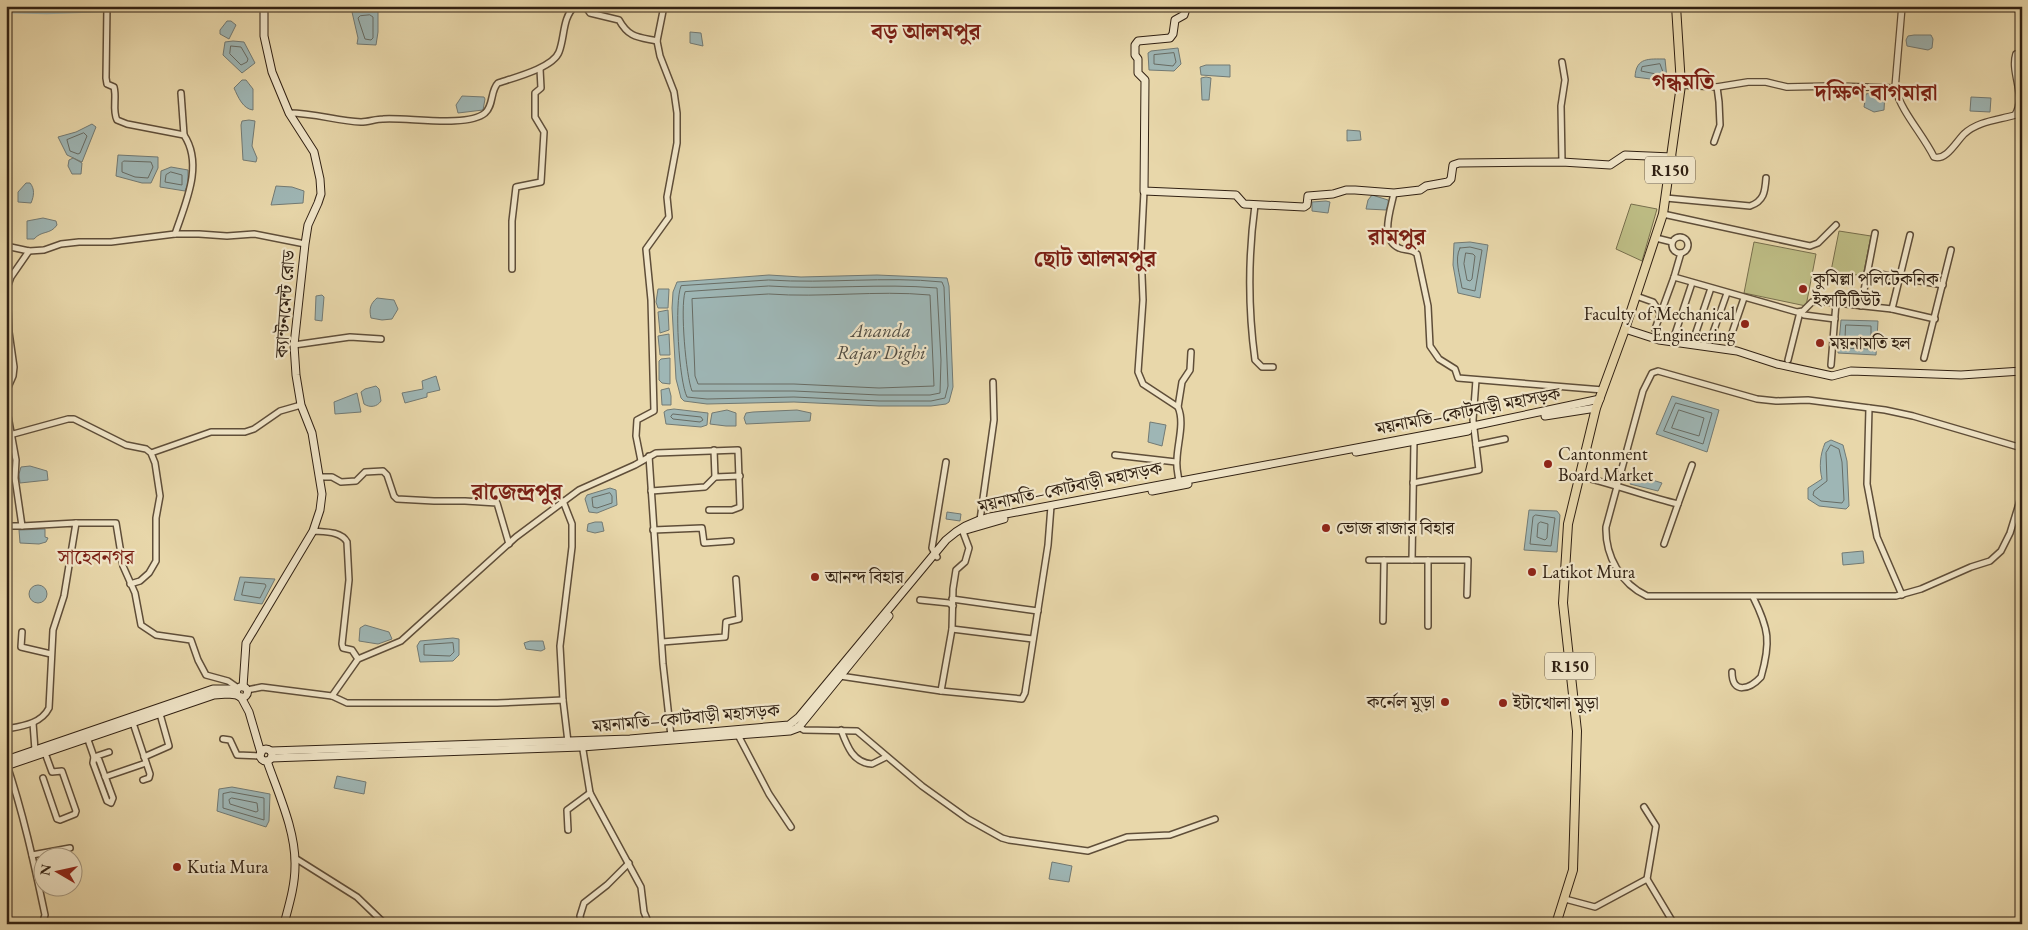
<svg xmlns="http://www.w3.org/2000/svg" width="2028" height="930" viewBox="0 0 2028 930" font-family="'EB Garamond','Noto Serif Bengali',serif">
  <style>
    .green { fill: #bdbc84; stroke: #776e4c }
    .water { fill: #9eb6b5; stroke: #727a74 }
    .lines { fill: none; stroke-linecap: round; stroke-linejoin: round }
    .shore { stroke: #686c64; stroke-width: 1 }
    .canal { stroke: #9eb6b5; stroke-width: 4.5 }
    .minor-casing { stroke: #5f4e39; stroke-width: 8 }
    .tertiary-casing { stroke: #5f4e39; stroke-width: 8 }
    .secondary-casing { stroke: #312113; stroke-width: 9 }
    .primary-casing { stroke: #312113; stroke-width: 10 }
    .minor { stroke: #f0e5c8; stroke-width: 5 }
    .tertiary { stroke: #f0e5c8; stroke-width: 5.5 }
    .secondary { stroke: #f0e5c8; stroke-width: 7 }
    .primary { stroke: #e8d7aa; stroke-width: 8 }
    .poi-dot { fill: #8f2418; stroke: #f0e5c8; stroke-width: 2 }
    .labels { text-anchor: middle; stroke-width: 4.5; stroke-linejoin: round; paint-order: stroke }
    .shield { fill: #f0e5c8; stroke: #6a5c49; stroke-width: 1 }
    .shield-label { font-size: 16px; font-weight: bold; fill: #312113 }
    .poi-label { font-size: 18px; fill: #312113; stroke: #f0e5c8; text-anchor: start }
    .street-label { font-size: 18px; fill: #312113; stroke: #f0e5c8 }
    .water-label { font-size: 19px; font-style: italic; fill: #524e44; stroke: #f0e5c8 }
    .quarter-label { font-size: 20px; fill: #7a1f14; stroke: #f0e5c8 }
    .district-label { font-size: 22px; font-weight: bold; fill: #7a1f14; stroke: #f0e5c8 }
  </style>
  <rect width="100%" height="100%" fill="#e8d7aa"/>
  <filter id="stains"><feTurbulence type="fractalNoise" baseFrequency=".004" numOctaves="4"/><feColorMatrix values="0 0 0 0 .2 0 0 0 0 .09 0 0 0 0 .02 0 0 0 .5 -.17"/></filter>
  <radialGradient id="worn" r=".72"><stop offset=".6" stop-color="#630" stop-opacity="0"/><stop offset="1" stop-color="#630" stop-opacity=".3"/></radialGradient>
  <!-- green -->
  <g class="green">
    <path d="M1631,204l26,5 -15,52 -26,-12z"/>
    <path d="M1839,231l32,5 -8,40 -32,-5z"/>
    <path d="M1754,242l62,12 -10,52 -62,-13z"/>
  </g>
  <!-- water -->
  <g class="water">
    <path d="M355,11h23v21l-2,13 -19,-1 1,-6 -6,-26z"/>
    <path d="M227,21h4l5,4 -7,14 -9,-5v-4z"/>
    <path d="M690,32l11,1 2,13 -13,-3z"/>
    <path d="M1914,35h17l2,4 -1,9 -4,2 -21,-4 -1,-6 2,-4z"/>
    <path d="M233,41l11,1 11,21 -13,10 -19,-18 2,-13z"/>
    <path d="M1178,48l3,16 -7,7 -25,-1 -1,-17 3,-2z"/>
    <path d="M1665,59l2,20 -9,1 -23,-3c1,-20 14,-18 30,-18z"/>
    <path d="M1206,65h24v12l-29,-2 -1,-8z"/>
    <path d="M1206,77l5,1 -2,22h-7l-1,-22z"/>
    <path d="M242,80h4l7,9v21c-10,-1 -15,-13 -19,-22z"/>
    <path d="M1877,92h8l-1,18 -10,2 -10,-5 2,-13z"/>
    <path d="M462,96l22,1 1,2 -2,11 -25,3 -2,-8z"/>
    <path d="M1971,97l20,1 -1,14 -20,-1z"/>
    <path d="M249,120l6,1 -3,25 5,12 -1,4 -13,-2 -2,-35 1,-4z"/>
    <path d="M92,124l4,3 -14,35 -15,-7 -9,-18 18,-5z"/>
    <path d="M1347,130l13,1 1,9 -14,1z"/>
    <path d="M118,155l40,2v11l-7,15h-9l-26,-7z"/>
    <path d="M73,158l9,5 -1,11h-9l-4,-8 1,-6z"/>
    <path d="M171,167l17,3v14l-3,7 -25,-4 1,-16z"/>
    <path d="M26,183h4c5,6 4,13 1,20l-13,-1v-10z"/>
    <path d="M276,186l16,1 12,4 -1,12 -32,2z"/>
    <path d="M1372,195l16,5 1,4 -3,6 -20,-1 2,-9z"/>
    <path d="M1326,201l4,1 -2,11 -16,-2v-9z"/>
    <path d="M43,218l13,3 1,4c-7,10 -15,5 -23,14h-7v-18z"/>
    <path d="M1470,242l18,3 -8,53 -22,-5 -5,-28 1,-22z"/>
    <path d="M769,275l32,2 76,-2 70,3 2,8 4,101 -4,15 -3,2 -15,2h-52l-85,-4 -87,2 -23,-3 -3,-3 -5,-19 -4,-71 1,-16 4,-10z"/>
    <path d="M658,289h11l-1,19h-10l-2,-6z"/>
    <path d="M322,295l2,2 -2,24 -7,-1 1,-24z"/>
    <path d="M377,298l17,2 4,9 -6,10 -10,1 -11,-2c-2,-9 -1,-14 6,-20z"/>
    <path d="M668,310l1,20 -9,3 -2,-21z"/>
    <path d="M1841,320l37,1 -2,34 -38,-2z"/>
    <path d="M669,334l1,21h-10l-2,-19z"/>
    <path d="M670,358v26l-8,-1 -3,-3v-19l2,-2z"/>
    <path d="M436,376l4,14 -13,3v4l-22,6 -3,-10 21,-4 -1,-8z"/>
    <path d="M376,386l3,3 2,12c-4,6 -11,7 -17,3l-3,-12 4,-3z"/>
    <path d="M669,388l2,8v9h-9l-1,-15z"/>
    <path d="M357,393l4,19 -26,2 -1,-12z"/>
    <path d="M1672,396l47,14 -12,42 -51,-18z"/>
    <path d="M674,409l34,4 -1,12 -6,2 -35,-3 -2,-12 3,-2z"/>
    <path d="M727,410l9,3v13h-10l-16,-2 2,-11z"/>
    <path d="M797,410l14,3 -1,8 -64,3 -2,-6 2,-5 7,-1z"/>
    <path d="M1150,422l16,3 -4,21 -14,-4z"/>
    <path d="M1831,440l12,5 4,16 2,45 -3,3 -27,-3 -11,-7v-11l14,-9c-3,-12 -2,-24 3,-36z"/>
    <path d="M30,466l17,5 1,9 -28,3 -1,-9 2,-7z"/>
    <path d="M1633,474l29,9 -4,8 -28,-7z"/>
    <path d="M610,488l6,2 1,15 -20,8 -8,-1 -4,-13 2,-4z"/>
    <path d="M1529,510l28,1 3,4 -3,37 -33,-2z"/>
    <path d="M947,512l14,2 -1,7 -14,-2z"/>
    <path d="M595,522h7l2,9 -9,2 -8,-2 1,-7z"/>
    <path d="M45,529v8l3,1 -2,4 -7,2 -19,-1 -1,-13z"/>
    <path d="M1863,551l1,12 -21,2 -1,-12z"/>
    <path d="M240,577l35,2 -13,25 -28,-4z"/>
    <circle cx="38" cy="594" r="9"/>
    <path d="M365,625l24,7 3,7 -14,5 -19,-3 1,-13z"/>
    <path d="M453,638l6,1v16l-6,6 -33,1 -3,-16 3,-5z"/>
    <path d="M530,641h13l2,8 -4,2 -15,-2 -2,-6z"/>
    <path d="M337,776l29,6 -2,12 -30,-6z"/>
    <path d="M232,787l38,7 -1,27 -3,6 -49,-16 2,-22z"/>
    <path d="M1052,862l20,4 -3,16 -20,-3z"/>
  </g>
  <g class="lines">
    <!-- shore -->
    <g class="shore">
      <path d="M370,15l3,2v21l-2,2 -6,-1 -7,-21 2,-2z"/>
      <path d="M231,46l10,1 7,12 -1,3 -6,3 -11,-11z"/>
      <path d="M1174,53l2,9 -3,4 -19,-2v-9z"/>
      <path d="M1660,64l3,8 -2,3 -20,-4 1,-4z"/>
      <path d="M84,133l3,3 -7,17 -2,1 -8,-3 -3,-11z"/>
      <path d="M124,161l27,1 2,5 -5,11 -13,-1 -13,-5v-9z"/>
      <path d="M171,172l11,3v10l-17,-3 1,-7z"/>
      <path d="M1460,248l10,-1 12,3 -7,41 -13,-3c-2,-13 -8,-29 -2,-40z"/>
      <path d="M1466,253l7,1 2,2 -3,23 -2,2 -3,-1 -3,-16z"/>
      <path d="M769,280c58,4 116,-4 173,2l2,5 4,99 -3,12 -14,3h-52l-85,-4 -87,2 -20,-2c-8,-16 -13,-95 -6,-111z"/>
      <path d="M769,286c56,4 112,-3 168,2l4,72 -1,33 -10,2h-51l-85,-4h-102c-6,-15 -12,-83 -7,-99z"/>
      <path d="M769,294c53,4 107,-4 161,1l4,91 -55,2 -85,-4h-96l-3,-8 -3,-77z"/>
      <path d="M1846,325l25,1v23l-26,-1z"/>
      <path d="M1676,403l36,10 -9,31 -39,-13z"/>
      <path d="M1679,410l25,8 -5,18 -27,-8z"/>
      <path d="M673,414l28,3 2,3 -3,2 -27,-3 -2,-2z"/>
      <path d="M1831,445l8,4 3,13 2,38 -2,3 -21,-2 -8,-6 1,-4 13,-10 -1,-28z"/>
      <path d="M610,493l2,3v7l-15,5 -4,-1 -1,-9z"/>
      <path d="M1536,515l19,3 -4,28 -21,-2 3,-27z"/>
      <path d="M1541,522l7,2 -1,14 -2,2 -8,-3 1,-13z"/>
      <path d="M245,582l20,2 1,2 -6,12 -18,-3z"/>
      <path d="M453,643l1,9 -4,4 -26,-1v-10z"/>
      <path d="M231,792l33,6v22l-41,-12v-14z"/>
      <path d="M232,798l25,5 1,8 -2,1 -26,-8 -1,-4z"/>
    </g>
    <!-- canal -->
    <g class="canal">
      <path d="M114,10l30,-4"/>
      <path d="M6,11l41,1 56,-2"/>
    </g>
    <defs>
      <g id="minor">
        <path d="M107,6l-1,72 1,6 7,3c3,11 -2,23 3,33l10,4 57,11c20,30 1,69 -9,99"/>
        <path d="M585,6l5,7 29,7c10,18 19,17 38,21"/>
        <path d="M1562,62l3,18 -4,26 1,56"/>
        <path d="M181,93l3,42"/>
        <path d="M289,113c26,0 48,8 72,9 7,0 15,-3 22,-3 24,-2 84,9 102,-6 9,-8 5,-22 13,-30 15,-5 55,-15 61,-31 6,-15 3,-34 16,-46"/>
        <path d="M1714,142l6,-17 -1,-23 -2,-15"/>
        <path d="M1144,191l-3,60 2,49 -5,72 5,12 35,23c7,16 -1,37 -1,53 -1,7 1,14 2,21"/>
        <path d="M1394,193c-3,16 -15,46 5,55 6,3 12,0 18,6l11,52 2,40 9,13 16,10 3,9 145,12"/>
        <path d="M1666,198l84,8c14,-5 15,-14 16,-28"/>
        <path d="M1255,205c-7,52 -7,103 0,155l7,7h11"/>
        <path d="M1663,214l147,32 8,-3 18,-18"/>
        <circle cx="1680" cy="245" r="8"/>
        <path d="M1656,238l16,4"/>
        <path d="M6,246l23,5 15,-1 17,-6 18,-2h32l64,-8h24l28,2 27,-2 51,10"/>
        <path d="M1681,253l-7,24 123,35 6,-1 9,-9h15l65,7 43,10"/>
        <path d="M512,269v-48l4,-34 25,-5 3,-50 -9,-15v-24l6,-5 -1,-19"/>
        <path d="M1868,272l75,13"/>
        <path d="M1636,296l17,6 8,12"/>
        <path d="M1861,306l14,-73"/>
        <path d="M1892,309l18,-74"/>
        <path d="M1655,329l19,-52"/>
        <path d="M1732,333l12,-35"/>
        <path d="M1675,334l17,-51"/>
        <path d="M1694,338l17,-50"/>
        <path d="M1710,341l17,-48"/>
        <path d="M294,345l56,-8 31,2"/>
        <path d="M1924,358l27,-108"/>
        <path d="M1788,360l12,-48 4,3 31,4"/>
        <path d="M1831,365l5,-62"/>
        <path d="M6,392l7,-16 1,-9 -5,-35 -2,-44 4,-11 18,-26"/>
        <path d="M6,405l10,55 -1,18 7,48 54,-3 -12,73 -11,34 -4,78c-8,16 -27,18 -43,21"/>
        <path d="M1178,407l4,-25 8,-12 1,-18"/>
        <path d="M1869,408l-2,76 10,53 25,58"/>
        <path d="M6,436l62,-17h6l52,26 20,4 5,4 4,10 5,33 -4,22v43l-7,12 -9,8 -10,3"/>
        <path d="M1476,445l29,-6"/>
        <path d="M2022,448l-109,-32 -28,-6 -77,-10 -32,1 -19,-2 -99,-28 -6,2 -9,18 -37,136c-1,29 15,57 41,69h249l25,-7 50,-22 19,-6 11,-10 9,-18 12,-39"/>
        <path d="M714,450l1,27 25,-1"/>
        <path d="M151,453l60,-21h34l9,-3 26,-18 21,-6"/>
        <path d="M1115,455l61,7"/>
        <path d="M649,456l14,208 8,72"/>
        <path d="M641,461l-5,-25 1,-16 17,-9 -3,-111 -5,-51 23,-32 -2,-20 10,-54v-30l-3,-21 -14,-36 -3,-15 7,-35"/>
        <path d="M1578,476c34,7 66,20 100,28l-14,40"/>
        <path d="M320,477h12l9,5 15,-1 9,-9 18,-1 4,4 7,21 3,3 37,2h31l32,2 12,41"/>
        <path d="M1413,483l66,-13 -6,-50 3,-40"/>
        <path d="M651,491l54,-4 10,-10"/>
        <path d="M563,501l9,23v23l-12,99 3,54"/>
        <path d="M1678,504l14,-39"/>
        <path d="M980,520l14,-100 -1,-38"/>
        <path d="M76,523h40l7,43 12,27 6,32 15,10 35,5 7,20 8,15 22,6 10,7"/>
        <path d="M6,526h16"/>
        <path d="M653,530l49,-2 2,15 27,-2"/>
        <path d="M313,531c11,1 28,0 34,11l2,38 -7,64 1,4 9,2 6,9"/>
        <path d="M937,557l-5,-9 14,-86"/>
        <path d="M1369,560h99l-1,35"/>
        <path d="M1412,560l2,-119"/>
        <path d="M952,599l86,12"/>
        <path d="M920,600l29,3 4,3"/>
        <path d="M1383,621l1,-61"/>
        <path d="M1428,626v-66"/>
        <path d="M952,629l81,10"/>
        <path d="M22,632l-1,15 30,7"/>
        <path d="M662,642l63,-5 1,-15 13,-3 -3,-40"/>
        <path d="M1732,672c0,23 18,17 29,5 10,-35 8,-48 -8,-80"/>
        <path d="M839,674l1,2 101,15 81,8 3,-6 23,-148 3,-39"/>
        <path d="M247,690l15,-3 70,9 26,-37 43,-18 115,-104 63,-47 56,-25 21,-12 82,-3 2,57 -8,3h-23"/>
        <path d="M941,691l11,-62 1,-40 3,-19 9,-8 4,-14 -6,-16"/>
        <path d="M332,696l15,7h150l66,-3 5,42"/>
        <path d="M33,723l2,27"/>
        <path d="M133,723l17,51 -1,4 -6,2"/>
        <path d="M797,726l7,4 53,1 65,55 46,33 34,19 7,2 79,11 39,-14 43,-2 45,-16"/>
        <path d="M841,730c6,16 12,33 31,34l14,-7"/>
        <path d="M738,735l31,59 22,33"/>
        <path d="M87,737l7,20 5,3 14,38 -2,5 -4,-2 -14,-38 1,-6"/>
        <path d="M223,739l7,1 7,15 24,1"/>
        <path d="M582,744l8,49 51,94 3,25 5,12"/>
        <path d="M94,757l15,-5"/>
        <path d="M144,757l25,-11 -9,-32"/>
        <path d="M6,762c17,50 28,101 39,153l-3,9"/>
        <path d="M105,777l41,-14"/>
        <path d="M43,778l14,41 3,1 15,-6 1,-3 -14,-40 -10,1 -7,-19"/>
        <path d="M568,830l-1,-20 23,-17"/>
        <path d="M32,855l38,-7"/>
        <path d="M295,858l62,39 28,27"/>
        <path d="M1647,879l27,45"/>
        <path d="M1565,899l30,8 52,-28 9,-53 -12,-19"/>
        <path d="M581,924l-1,-8 4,-13 23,-18 22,-22"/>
      </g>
      <g id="tertiary">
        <path d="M1681,85l36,2 31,-5h18l21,5 48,-1 60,2c7,25 27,45 39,69 12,4 22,-15 30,-23 14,-13 34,-14 51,-19 12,-19 -5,-42 1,-61h6"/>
        <path d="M1895,88l7,-82"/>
      </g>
      <g id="secondary">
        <path d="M1187,6l-3,9 -9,5 -2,14 -3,4 -32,3 -3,4v10l3,4v14l7,7 -1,111 92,4 8,9 60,3 3,-2 1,-9 25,-2 13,-4h9l39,3 26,-3 6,-4 22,-4 3,-3 2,-14 6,-2 103,-1 48,3 15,-10 47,2"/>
        <path d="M1625,329l34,11 78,11 40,13 55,12 19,-5 110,4 61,-4"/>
        <path d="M1545,416l51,-8"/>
        <path d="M1356,452l112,-21"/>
        <path d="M1152,491l36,-7"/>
        <path d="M966,530l38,-11"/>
        <circle cx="242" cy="692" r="5.5"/>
        <path d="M243,687l3,-44 67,-112 7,-21 2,-16 -10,-61 -11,-28 -5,-30 -2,-30 11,-101 3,-19 10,-22 3,-9 -1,-15 -6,-27 -25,-39 -17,-41 -8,-36v-30"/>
        <path d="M241,697l8,15 12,41"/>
        <circle cx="266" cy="755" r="6"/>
        <path d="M271,751l359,-12 159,-14 10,-8 147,-177c13,-12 27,-19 44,-23l483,-91 127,-27"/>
        <path d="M271,758l311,-11 208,-16 8,-3 91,-112"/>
        <path d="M6,760l207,-71h24"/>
        <path d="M267,761c11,32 29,70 28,105 0,20 -6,39 -11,58"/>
        <path d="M6,766l208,-71 14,-1 9,1"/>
      </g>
      <path id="primary" d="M1556,924l17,-54 4,-139 -14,-128 5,-79 28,-116 29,-79 38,-115 18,-129 -5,-79"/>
    </defs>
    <!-- minor casing -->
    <use href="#minor" class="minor-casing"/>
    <!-- tertiary casing -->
    <use href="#tertiary" class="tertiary-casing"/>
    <!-- secondary casing -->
    <use href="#secondary" class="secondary-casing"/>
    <!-- primary casing -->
    <use href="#primary" class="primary-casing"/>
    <!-- minor -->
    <use href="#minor" class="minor"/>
    <!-- tertiary -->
    <use href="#tertiary" class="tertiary"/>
    <!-- secondary -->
    <use href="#secondary" class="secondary"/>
    <!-- primary -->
    <use href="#primary" class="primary"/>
  </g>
  <!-- markers -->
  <g class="poi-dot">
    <circle cx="1803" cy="289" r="5"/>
    <circle cx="1745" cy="324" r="5"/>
    <circle cx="1820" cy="343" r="5"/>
    <circle cx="1548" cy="464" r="5"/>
    <circle cx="1326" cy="528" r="5"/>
    <circle cx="1532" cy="572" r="5"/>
    <circle cx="815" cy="577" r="5"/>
    <circle cx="1445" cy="702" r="5"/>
    <circle cx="1503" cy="703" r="5"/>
    <circle cx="177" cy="867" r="5"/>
  </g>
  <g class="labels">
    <!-- shield labels -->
    <g class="shield">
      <rect x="1645" y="156.5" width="50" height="27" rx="4"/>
      <rect x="1545" y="652.5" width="50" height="27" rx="4"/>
    </g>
    <g class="shield-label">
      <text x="1670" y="176">R150</text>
      <text x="1570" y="672">R150</text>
    </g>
    <!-- poi labels -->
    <g class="poi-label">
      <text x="1813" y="285">কুমিল্লা পলিটেকনিক<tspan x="1813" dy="21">ইন্সটিটিউট</tspan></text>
      <text x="1735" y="320" text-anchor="end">Faculty of Mechanical<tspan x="1735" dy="21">Engineering</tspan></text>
      <text x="1830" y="349">ময়নামতি হল</text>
      <text x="1558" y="460">Cantonment<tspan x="1558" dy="21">Board Market</tspan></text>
      <text x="1336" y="534">ভোজ রাজার বিহার</text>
      <text x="1542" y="578">Latikot Mura</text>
      <text x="825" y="583">আনন্দ বিহার</text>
      <text x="1435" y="708" text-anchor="end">কর্নেল মুড়া</text>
      <text x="1513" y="709">ইটাখোলা মুড়া</text>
      <text x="187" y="873">Kutia Mura</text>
    </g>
    <!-- street labels -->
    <g class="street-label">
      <text transform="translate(285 304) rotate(-86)" y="6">ক্যান্টনমেন্ট রোড</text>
      <text transform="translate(1468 411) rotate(-11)" y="6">ময়নামতি–কোটবাড়ী মহাসড়ক</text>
      <text transform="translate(1070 487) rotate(-12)" y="6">ময়নামতি–কোটবাড়ী মহাসড়ক</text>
      <text transform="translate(686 718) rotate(-5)" y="6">ময়নামতি–কোটবাড়ী মহাসড়ক</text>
    </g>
    <!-- water labels -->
    <g class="water-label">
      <text x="881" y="337">Ananda<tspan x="881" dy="22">Rajar Dighi</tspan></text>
    </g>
    <!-- quarter labels -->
    <g class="quarter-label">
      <text x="96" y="564">সাহেবনগর</text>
    </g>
    <!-- district labels -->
    <g class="district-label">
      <text x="926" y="39">বড় আলমপুর</text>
      <text x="1683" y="89">গন্ধমতি</text>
      <text x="1876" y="100">দক্ষিণ বাগমারা</text>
      <text x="1397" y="244">রামপুর</text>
      <text x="1095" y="266">ছোট আলমপুর</text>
      <text x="517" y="499">রাজেন্দ্রপুর</text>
    </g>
  </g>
  <!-- margin -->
  <rect width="2028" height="930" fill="none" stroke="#e8d7aa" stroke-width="25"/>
  <rect x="8" y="8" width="2013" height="915" fill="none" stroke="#312113" stroke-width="2.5"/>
  <rect x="12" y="12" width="2003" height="905" fill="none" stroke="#312113"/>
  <!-- north arrow -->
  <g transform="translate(58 872) rotate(279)"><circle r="24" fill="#f0e5c8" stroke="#a49780"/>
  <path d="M0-4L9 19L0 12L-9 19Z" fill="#8f2418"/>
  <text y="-8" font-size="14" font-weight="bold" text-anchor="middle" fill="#312113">N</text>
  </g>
  <rect width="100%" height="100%" filter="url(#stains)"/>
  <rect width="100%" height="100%" fill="url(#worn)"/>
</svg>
